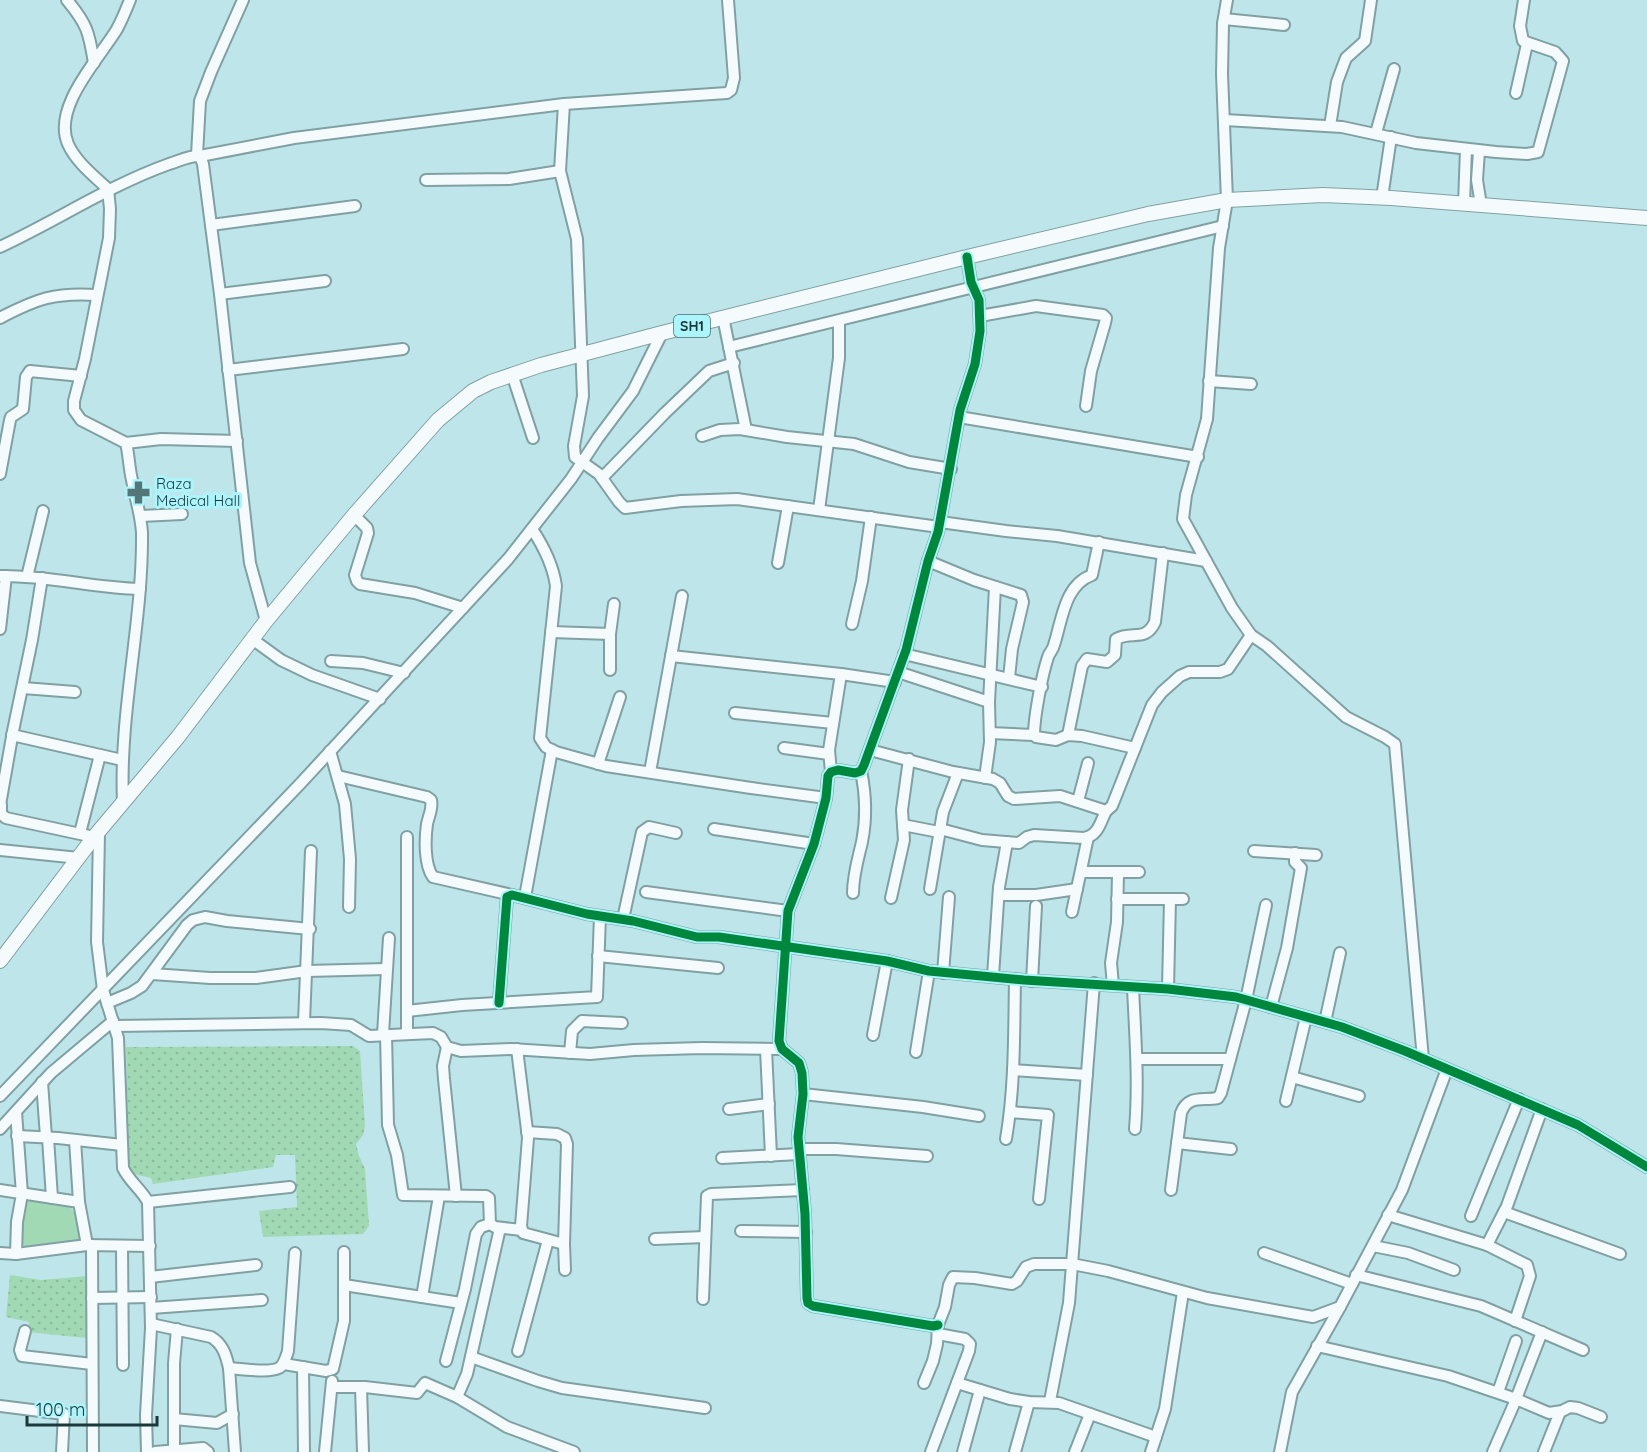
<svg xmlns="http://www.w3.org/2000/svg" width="1647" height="1452" viewBox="0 0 1647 1452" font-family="Quicksand,sans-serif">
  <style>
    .green { fill: url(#green-dots) }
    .pitch { fill: #a2d9b5 }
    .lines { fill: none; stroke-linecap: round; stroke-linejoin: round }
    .minor-casing { stroke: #80a0a3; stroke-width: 14 }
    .major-casing { stroke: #80a0a3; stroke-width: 16 }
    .minor { stroke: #f5fbfc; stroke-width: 10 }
    .major { stroke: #f5fbfc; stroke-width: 14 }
    .cycleway-casing { stroke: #acf5fc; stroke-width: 13 }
    .cycleway { stroke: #00873e; stroke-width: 9 }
    .labels { text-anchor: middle; stroke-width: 6; stroke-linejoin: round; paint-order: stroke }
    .shield { fill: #acf5fc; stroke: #467175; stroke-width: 1.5 }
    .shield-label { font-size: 14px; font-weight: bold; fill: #1b393b }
    .poi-label { font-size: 15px; fill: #1b393b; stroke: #acf5fc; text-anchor: start }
  </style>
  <defs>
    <pattern id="green-dots" width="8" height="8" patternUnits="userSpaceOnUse" patternTransform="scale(1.5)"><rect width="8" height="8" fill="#a2d9b5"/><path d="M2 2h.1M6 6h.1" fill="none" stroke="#8bbb9d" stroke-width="1.8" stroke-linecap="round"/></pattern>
  </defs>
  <rect width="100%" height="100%" fill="#bee6ea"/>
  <!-- green -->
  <g class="green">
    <path d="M353,1046l7,5 5,75 -2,9 -7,9 3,12 6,13 4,57 -6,8 -100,3 -4,-26 38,-4 -2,-52h-19l-3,12 -120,17 -2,-6 -22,-5 -3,-126z"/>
    <path d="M10,1275l31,5 46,-4 -1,62 -58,-6 1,-10 -23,-5z"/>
  </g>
  <!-- pitch -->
  <path class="pitch" d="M33,1199c44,5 38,1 50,43l-55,5 -5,-2 -2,-4 4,-40z"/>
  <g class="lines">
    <defs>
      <g id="minor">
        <path d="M67,0c20,24 22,32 27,63"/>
        <path d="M1227,0l-4,23 -1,51 5,126 -8,48 -12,171 -21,76 -3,24 49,89 19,27 16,11 79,71 39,20 10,7 28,315"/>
        <path d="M1224,19l60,6"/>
        <path d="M1516,93l11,-49"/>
        <path d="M564,104l-4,67 17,68 6,157 -9,50 1,11 24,17 20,28 6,6 56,-7 56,-2 202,28"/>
        <path d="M1225,120l117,7 74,16 80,9 31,2 11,-2 25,-91 -8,-9 -32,-11 -3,-15 4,-26"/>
        <path d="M1330,126l7,-44 9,-24 19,-17 6,-41"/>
        <path d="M1376,133l18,-64"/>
        <path d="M1479,151l-2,29 4,25"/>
        <path d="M197,155l3,-54 11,-29 32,-72"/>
        <path d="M200,156l94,-18 270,-34 163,-11 4,-3 3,-12 -6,-78"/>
        <path d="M426,180l83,-1 51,-8"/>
        <path d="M1382,198l9,-61"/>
        <path d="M1464,204l2,-55"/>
        <path d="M211,225l144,-19"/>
        <path d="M0,247c58,-27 108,-61 169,-83 10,-3 21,-9 31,-8l3,8 17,130 30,269 16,58"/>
        <path d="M220,294l105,-13"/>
        <path d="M980,316l56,-10 67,9 3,3 -1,5 -14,48 -5,35"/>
        <path d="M723,317l23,113"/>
        <path d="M0,318c36,-19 55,-26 97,-23"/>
        <path d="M729,347l494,-121"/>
        <path d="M228,370l175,-21"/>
        <path d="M512,374l21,64"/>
        <path d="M1209,381l42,3"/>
        <path d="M959,417l239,40"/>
        <path d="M702,436l18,-6 20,-1 47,8 67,7 55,18 42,7"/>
        <path d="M126,443l35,-4 76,2"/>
        <path d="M0,474l10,-54 1,-3 12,-8 3,-32 4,-6 51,5"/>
        <path d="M602,478l63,-65 44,-42 25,-8"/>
        <path d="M819,510l20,-152v-36"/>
        <path d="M354,515l13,13 1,5 -13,42 2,6 3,3 55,9 48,15"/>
        <path d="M141,516l41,-2"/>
        <path d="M940,522l66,9 51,5 149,25"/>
        <path d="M532,529c12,18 21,36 24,57l-16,152 6,9 10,5 50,14 145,22 75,10"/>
        <path d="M1099,542l-7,33c-28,10 -30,46 -38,70 -1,5 -5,8 -6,12 -6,18 -14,60 -14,78l2,2 20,3 12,-5 14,1 53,12"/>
        <path d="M928,561l46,19 47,15 2,7 -11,47 -3,29"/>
        <path d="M778,563l10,-57"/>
        <path d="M0,576c47,-1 93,12 140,13"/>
        <path d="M27,577l16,-66"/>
        <path d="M852,624l10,-43 9,-64"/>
        <path d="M0,629l6,-53"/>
        <path d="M551,632l59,2"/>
        <path d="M252,639l29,21 31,15 68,24"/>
        <path d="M904,654l138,33"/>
        <path d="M671,656l170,18 54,8"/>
        <path d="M331,661l32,2 41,10"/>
        <path d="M610,670v-36l4,-30"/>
        <path d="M898,672l91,30 6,-115"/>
        <path d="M23,688l52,4"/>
        <path d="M735,713l98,10"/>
        <path d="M990,733l44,2"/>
        <path d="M12,735l110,25"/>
        <path d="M1068,735l14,-69 5,-7 20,3 8,-7 1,-16c16,-9 29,4 39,-17l8,-69"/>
        <path d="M784,748l45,6"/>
        <path d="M870,750l83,22 40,7 7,4 8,13 6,3 46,-3 46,15 6,-5 40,-101 10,-13 18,-16 9,-4h31l8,-3 23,-34"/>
        <path d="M330,751l15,53 5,55 -1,48"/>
        <path d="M598,764l22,-67"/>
        <path d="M650,772l32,-176"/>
        <path d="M831,772l-2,-22 12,-76"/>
        <path d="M338,776l89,21 4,3c2,8 -2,15 -4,24 -2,14 -3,41 6,53l79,18"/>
        <path d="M985,778l5,-36 -1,-40"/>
        <path d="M1078,801l10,-38"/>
        <path d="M123,802c-4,-90 20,-179 19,-269 -1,-19 -7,-35 -10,-53 -3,-12 -3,-25 -6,-37l-45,-23 -7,-10v-9l11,-42 24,-121 1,-29 -2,-20c-14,-13 -32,-27 -40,-45 -16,-37 31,-85 49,-115 5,-9 9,-19 13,-29"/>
        <path d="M0,805l13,-74 19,-91 10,-62"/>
        <path d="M1,805v9l5,4 88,19"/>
        <path d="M903,825l36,7"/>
        <path d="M714,829l100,15"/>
        <path d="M940,829l42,11 37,3 8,-6 7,-2 50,3c14,-2 16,-15 22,-27"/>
        <path d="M80,833l20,-78"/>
        <path d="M99,833l-2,109 6,48 15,48 5,130c6,13 18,21 25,34l3,126 -5,87 1,37"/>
        <path d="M0,850l79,8"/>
        <path d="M1254,851l62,4"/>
        <path d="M1081,872h58"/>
        <path d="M930,889l13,-77 15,-39"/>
        <path d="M646,892l142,19"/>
        <path d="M853,893c0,-18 5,-34 9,-51 5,-25 4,-47 -1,-71"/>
        <path d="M999,895h37l41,-6"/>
        <path d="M525,897l27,-147"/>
        <path d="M891,898l13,-58 -2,-30 7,-51"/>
        <path d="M1117,899h66"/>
        <path d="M1072,912l16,-75"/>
        <path d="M623,919l19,-87 7,-5 27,6"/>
        <path d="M598,956l120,12"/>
        <path d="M943,973l6,-76"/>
        <path d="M152,974l58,4h46l51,-7 79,-2"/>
        <path d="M993,976l6,-89 8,-45"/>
        <path d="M1032,981l4,-75"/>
        <path d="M1113,985l-2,-22 6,-41 1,-49"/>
        <path d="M1133,987c2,47 6,94 2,142"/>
        <path d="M1168,989l2,-90"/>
        <path d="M107,1003l24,-10 11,-7 45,-61 6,-5 12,-3 22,4 83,8"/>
        <path d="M499,1003l8,-106 5,-2 75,19 46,7 64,16h22l168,24 42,10 95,9 144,9 68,8 106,30 63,24 173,74 69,42"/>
        <path d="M1271,1007l16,-59 14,-80 -6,-6v-9"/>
        <path d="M407,1011l55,-6 135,-8 3,-81"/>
        <path d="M304,1022l7,-171"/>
        <path d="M1325,1022l15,-69"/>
        <path d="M114,1026l207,-3 30,2 18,11 64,-3 8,4 6,10 14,4 50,-2 79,5 44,-4 68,-2 80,1"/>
        <path d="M407,1033v-196"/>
        <path d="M383,1034l6,-96"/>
        <path d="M386,1034l2,91 9,30 6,40 83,1 3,2 1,26 5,3 27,3"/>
        <path d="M873,1035l14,-74"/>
        <path d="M447,1047l-4,19 1,13 12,117"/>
        <path d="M517,1049l11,89 -7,88 2,7 41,11"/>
        <path d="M766,1049l5,107"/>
        <path d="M916,1052l13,-81"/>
        <path d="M570,1053l2,-22 10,-10 40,2"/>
        <path d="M1137,1059h93"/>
        <path d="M1013,1070l74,5"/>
        <path d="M1292,1077l67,19"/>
        <path d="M42,1082l4,55"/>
        <path d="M803,1094l120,13 56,9"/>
        <path d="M0,1096l300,-312 208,-225 63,-80 27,-41 35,-47 29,-58"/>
        <path d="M1286,1101l20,-84"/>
        <path d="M729,1109l40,-5"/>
        <path d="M16,1112l6,82 -5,28 -1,32"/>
        <path d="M1010,1112l38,3 -9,84"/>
        <path d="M0,1129l51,-56 62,-52"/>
        <path d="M527,1132l30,2 8,4 2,6 -3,100 1,26"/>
        <path d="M17,1136l41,2 64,7"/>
        <path d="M48,1138l4,60"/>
        <path d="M1006,1139c9,-53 8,-107 9,-160"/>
        <path d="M75,1140l4,62 8,43"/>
        <path d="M1177,1143l54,6"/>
        <path d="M799,1149h37l91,7"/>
        <path d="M722,1158l77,-4"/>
        <path d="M0,1190l79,12"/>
        <path d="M1171,1190l10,-77c7,-18 20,-12 37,-15l3,-5 25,-93 20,-95"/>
        <path d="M148,1202l142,-15"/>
        <path d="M1504,1212l116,42"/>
        <path d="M1388,1215l99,30 40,20 3,11 -15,45"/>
        <path d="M1471,1216l48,-117"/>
        <path d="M741,1231l65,1"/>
        <path d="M655,1239l50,-2"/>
        <path d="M92,1245l1,207"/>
        <path d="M1487,1245l20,-39 35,-97"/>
        <path d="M122,1246l1,119"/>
        <path d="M1373,1246l35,7 46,17"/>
        <path d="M0,1253l16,1 71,-9 63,1"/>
        <path d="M1264,1253l88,31"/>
        <path d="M1356,1275l125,31 102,44"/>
        <path d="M150,1277l106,-12"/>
        <path d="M344,1285l117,18"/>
        <path d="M422,1297l17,-101"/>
        <path d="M92,1298l59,-1"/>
        <path d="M703,1299l4,-103 4,-2 92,-4"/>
        <path d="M151,1308l111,-8"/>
        <path d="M151,1324l60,13c12,7 15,18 18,31l6,84"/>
        <path d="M938,1325l-5,1 -120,-20 -5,-3 -1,-5 -2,-84 -7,-77 5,-43 -1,-21 -3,-10 -17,-14 -3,-8 9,-130 26,-67 12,-46 2,-22 3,-4 7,-2 17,3 6,-2 3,-6 42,-115 22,-89 10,-29 22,-122 15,-46 5,-33 -1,-31 -8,-18 -4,-25"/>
        <path d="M25,1331l-5,19 2,6 70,8"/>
        <path d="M1317,1346l131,30 68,23 33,14 13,-2 8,-4 8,1 23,9"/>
        <path d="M518,1351l30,-111"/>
        <path d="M471,1357l67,24 24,7 143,20"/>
        <path d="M446,1361l19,-72 11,-55 5,-7 9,-3"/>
        <path d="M284,1364l42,7 7,-2 11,-48v-69"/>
        <path d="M303,1367l1,85"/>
        <path d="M229,1368c11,1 41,5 50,0 5,-3 7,-11 9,-17l7,-98"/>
        <path d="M924,1383l9,-22 4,-17 1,-19 7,-18 4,-22 4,-8 22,1 37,6 5,-3 9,-14 8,-3h38l36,7 99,27 106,19 27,-10 62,-117 45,-121"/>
        <path d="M957,1383l53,16 19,3 30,1 97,34"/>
        <path d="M332,1387h33l52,6 8,-10 32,14 50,30 67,25"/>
        <path d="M361,1387l2,65"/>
        <path d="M1498,1392l18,-51"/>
        <path d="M457,1397l10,-23 33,-146"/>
        <path d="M1050,1401l19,-98 25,-320"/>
        <path d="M0,1406l64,8 -2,38"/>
        <path d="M174,1419l43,4 16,-9"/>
        <path d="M174,1450v-87l3,-34"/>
        <path d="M155,1452l48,-4 5,4"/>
        <path d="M325,1452l7,-71"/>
        <path d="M931,1452l38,-101 1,-7 -5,-5 -27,-5"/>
        <path d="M963,1452l17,-62"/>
        <path d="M1015,1452l14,-50"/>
        <path d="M1075,1452l15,-38"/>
        <path d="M1151,1452l14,-43 18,-117"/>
        <path d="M1280,1452l12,-60 48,-85"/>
        <path d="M1493,1452l21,-48 28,-72"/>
        <path d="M1544,1452l16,-40"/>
      </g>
      <path id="major" d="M0,961l94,-124 84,-100 88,-116 88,-106 84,-95 35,-29 18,-9 50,-17 121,-32 305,-76 181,-43 79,-14 96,-5 68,3 256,20"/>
    </defs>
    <!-- minor casing -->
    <use href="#minor" class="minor-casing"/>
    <!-- major casing -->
    <use href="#major" class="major-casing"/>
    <!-- minor -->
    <use href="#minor" class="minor"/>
    <!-- major -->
    <use href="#major" class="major"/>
    <defs>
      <g id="cycleway">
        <path d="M499,1003l8,-106 5,-2 75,19 46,7 64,16h22l168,24 42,10 95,9 144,9 68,8 106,30 63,24 173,74 69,42"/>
        <path d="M938,1325l-5,1 -120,-20 -5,-3 -1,-5 -2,-84 -7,-77 5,-43 -1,-21 -3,-10 -17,-14 -3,-8 9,-130 26,-67 12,-46 2,-22 3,-4 7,-2 17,3 6,-2 3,-6 42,-115 22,-89 10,-29 22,-122 15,-46 5,-33 -1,-31 -8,-18 -4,-25"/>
      </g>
    </defs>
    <!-- cycleway casing -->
    <use href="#cycleway" class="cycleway-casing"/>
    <!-- cycleway -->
    <use href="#cycleway" class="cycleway"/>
  </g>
  <!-- icons -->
  <defs>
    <symbol id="pharmacy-bare" viewBox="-9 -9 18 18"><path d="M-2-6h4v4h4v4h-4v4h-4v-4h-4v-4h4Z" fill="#547678" stroke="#acf5fc" stroke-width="2.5" paint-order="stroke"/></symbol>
  </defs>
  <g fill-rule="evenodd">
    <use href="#pharmacy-bare" x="122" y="476" width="33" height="33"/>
  </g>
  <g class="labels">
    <!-- shield labels -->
    <rect class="shield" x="674" y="315" width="36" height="22" rx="4.5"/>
    <g class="shield-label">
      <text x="692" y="331">SH1</text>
    </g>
    <!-- poi labels -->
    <g class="poi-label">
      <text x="156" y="489">Raza<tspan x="156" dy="17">Medical Hall</tspan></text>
    </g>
  </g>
  <!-- scale -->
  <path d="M27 1416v9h130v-9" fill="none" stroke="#1b393b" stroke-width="3"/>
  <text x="36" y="1416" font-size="18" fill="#1b393b" stroke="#acf5fc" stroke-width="4.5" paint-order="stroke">100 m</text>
</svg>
